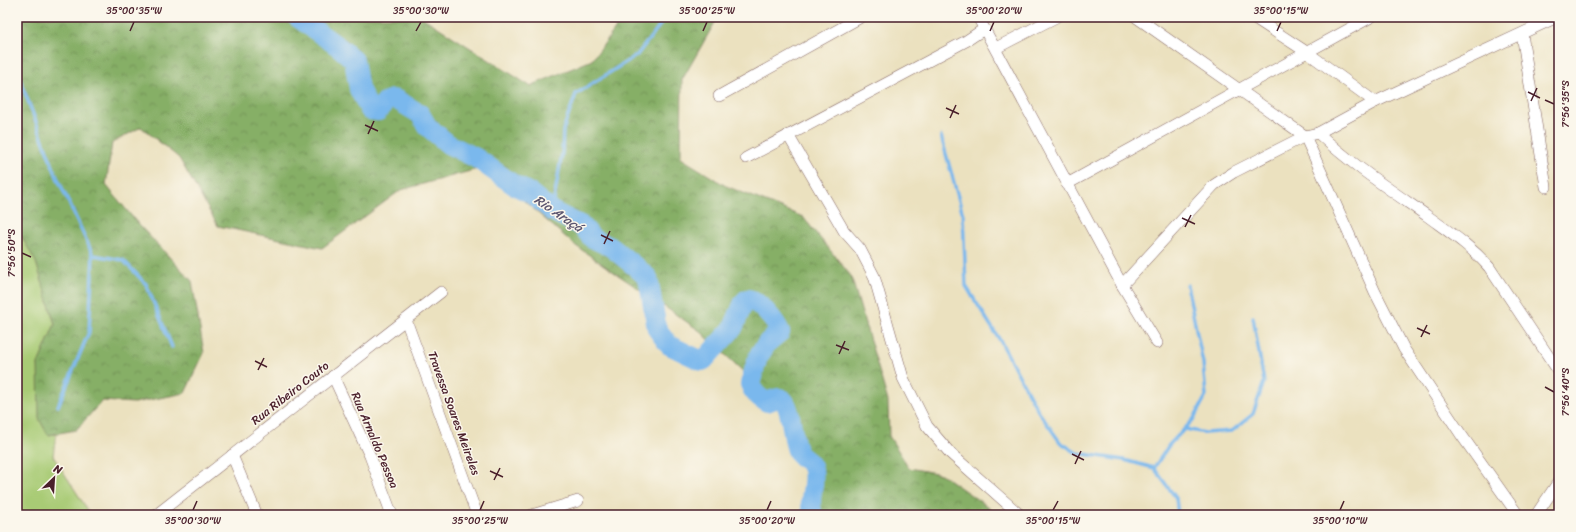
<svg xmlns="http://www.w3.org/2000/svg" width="1576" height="532" viewBox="0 0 1576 532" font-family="Sriracha,sans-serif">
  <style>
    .green { fill: #a8cb75; stroke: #797550 }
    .forest { fill: url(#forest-crowns); stroke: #686748 }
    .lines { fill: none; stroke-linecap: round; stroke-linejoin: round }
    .stream { stroke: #7ab8ed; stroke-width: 3.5 }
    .river { stroke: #7ab8ed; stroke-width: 20 }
    .street-casing { stroke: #82635f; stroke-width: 12 }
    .street { stroke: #fff; stroke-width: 11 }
    .ticks { fill: none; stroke: #4a1f2b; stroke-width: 1.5 }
    .labels { text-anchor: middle; stroke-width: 3; stroke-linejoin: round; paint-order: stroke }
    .street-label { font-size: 12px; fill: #4a1f2b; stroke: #fbf7ec }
    .water-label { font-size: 13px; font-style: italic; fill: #5b556f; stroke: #fbf7ec }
    .neatline { fill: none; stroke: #4a1f2b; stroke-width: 1.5 }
    .ticks-label { font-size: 10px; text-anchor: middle; fill: #4a1f2b }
  </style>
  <defs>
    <pattern id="forest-crowns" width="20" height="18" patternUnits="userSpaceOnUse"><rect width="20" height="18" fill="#86af66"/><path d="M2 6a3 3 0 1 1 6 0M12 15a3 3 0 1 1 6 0" fill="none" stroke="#708e54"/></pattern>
  </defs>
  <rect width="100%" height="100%" fill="#fbf7ec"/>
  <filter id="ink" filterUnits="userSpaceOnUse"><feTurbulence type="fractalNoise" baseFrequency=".025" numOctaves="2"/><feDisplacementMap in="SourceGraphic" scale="8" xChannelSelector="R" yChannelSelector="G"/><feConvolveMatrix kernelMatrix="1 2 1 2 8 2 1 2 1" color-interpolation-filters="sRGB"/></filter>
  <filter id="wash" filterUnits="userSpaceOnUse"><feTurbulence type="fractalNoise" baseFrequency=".012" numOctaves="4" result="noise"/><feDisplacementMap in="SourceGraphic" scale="16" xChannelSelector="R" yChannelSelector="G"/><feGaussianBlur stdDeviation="0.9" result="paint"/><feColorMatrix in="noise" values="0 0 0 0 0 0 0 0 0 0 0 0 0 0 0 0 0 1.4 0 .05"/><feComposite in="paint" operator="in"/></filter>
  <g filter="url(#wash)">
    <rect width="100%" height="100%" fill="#ebe1bf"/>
    <!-- green -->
    <path class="green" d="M17,228l19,34 19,62 -17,40 10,71 8,-1 -3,22 38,59h-74z"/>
    <!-- forest -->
    <path class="forest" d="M17,17h405l108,69 62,-26 32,-43h94l-36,63 -1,78 45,28 77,31 48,59 37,125 1,35 20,32 32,6 47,33 8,8h-181l-20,-95 -95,-89 -124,-85 -91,-79 -84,23 -79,58 -104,-22 -39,-68 -38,-31 -29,16 -6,42 33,40 53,56 12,72 -19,40 -51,10 -32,-2 -26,29 -28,5 -9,-16 -1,-55 17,-40 -19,-62 -19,-34z"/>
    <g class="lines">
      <!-- stream -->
      <g class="stream">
        <path d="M17,72l40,105 36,78 -4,77 -31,74"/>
        <path d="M941,136l22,79 3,71 35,56 37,69 22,31 17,11 47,7 30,8 22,30 2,17"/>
        <path d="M552,211l10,-58 1,-23 13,-36 61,-39 29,-38"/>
        <path d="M93,255l30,5 23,24 26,63"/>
        <path d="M1185,429l20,4 27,-2 21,-17 11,-32 -11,-65"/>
        <path d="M1154,468l15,-23 24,-25 13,-24 -3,-33 -16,-78"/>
      </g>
      <!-- river -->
      <path class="river" d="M297,17l43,31 14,12 5,29 11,21 8,1 9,-10 5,-2 5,1 23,14 7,12 21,18 28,14 38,27 16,8 22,18 30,15 10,12 19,9 26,21 11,10 9,51 12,16 33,16 2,-1 29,-32 11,-26 3,-3c10,-1 30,24 33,33l-12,10 -10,15 -8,27c3,9 9,14 17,18 4,-1 8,-4 12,-4 14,2 12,45 20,56 5,6 12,7 14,16 3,16 -6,29 0,45"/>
    </g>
  </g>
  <g filter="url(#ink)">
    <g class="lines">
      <defs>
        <g id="street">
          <path d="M978,17l144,268 35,58"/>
          <path d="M1136,17l169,119 70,156 29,57 56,84 58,82"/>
          <path d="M1253,17l55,36 67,49"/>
          <path d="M1522,34l24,153"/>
          <path d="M996,48l60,-31"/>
          <path d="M719,96l142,-79"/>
          <path d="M1318,133c33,31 71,56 108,82 23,17 45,31 63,52l70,105"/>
          <path d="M788,135l56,96 16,18 14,27 29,102 24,48 23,27 70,62"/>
          <path d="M746,158l220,-117 18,-12"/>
          <path d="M1067,184l304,-167"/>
          <path d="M1122,285l92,-100 20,-13 71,-36 13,-3 57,-31 182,-85"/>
          <path d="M406,320l71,195"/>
          <path d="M333,376l37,80 22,59"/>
          <path d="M232,455l25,60"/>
          <path d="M156,515l285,-223"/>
          <path d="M532,515l46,-14"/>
          <path d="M1536,515l23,-34"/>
        </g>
      </defs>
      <!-- street casing -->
      <use href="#street" class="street-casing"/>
      <!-- street -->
      <use href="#street" class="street"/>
    </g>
  </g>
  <!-- ticks -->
  <path class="ticks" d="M130,31l4,-9M416,31l5,-9M703,31l4,-9M990,31l4,-9M1277,31l4,-9M1528,92l12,6M1545,100l9,4M1531,101l6,-13M946,108l13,6M950,118l6,-13M365,125l13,6M368,134l6,-13M1182,218l13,6M1185,227l6,-12M601,235l12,6M604,244l6,-13M22,253l9,4M1417,328l13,6M1421,337l6,-12M836,345l13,5M839,354l6,-13M255,361l12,6M258,370l6,-12M1545,387l9,5M1072,454l12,6M1075,464l6,-13M490,471l13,6M494,480l6,-12M193,510l4,-9M480,510l4,-9M767,510l4,-9M1053,510l5,-9M1340,510l4,-9"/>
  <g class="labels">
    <!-- street labels -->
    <g class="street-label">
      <text transform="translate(290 393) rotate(-38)" y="4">Rua Ribeiro Couto</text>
      <text transform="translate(454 413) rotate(70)" y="4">Travessa Soares Meireles</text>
      <text transform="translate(375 440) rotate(67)" y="4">Rua Arnaldo Pessoa</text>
    </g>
    <!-- water labels -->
    <g class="water-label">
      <text transform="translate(559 213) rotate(34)" y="5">Rio Araçá</text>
    </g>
  </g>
  <!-- margin -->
  <rect width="1576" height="532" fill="none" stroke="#fbf7ec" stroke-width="44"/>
  <!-- north arrow -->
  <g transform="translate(54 478) rotate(25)" stroke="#fbf7ec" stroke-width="3" paint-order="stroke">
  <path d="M0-3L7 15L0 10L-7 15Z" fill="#4a1f2b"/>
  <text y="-6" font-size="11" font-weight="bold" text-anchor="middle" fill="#4a1f2b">N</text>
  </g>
  <rect x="22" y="22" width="1532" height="488" class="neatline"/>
  <g class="ticks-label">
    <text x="134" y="14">35°00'35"W</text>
    <text x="421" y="14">35°00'30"W</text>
    <text x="707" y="14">35°00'25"W</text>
    <text x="994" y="14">35°00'20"W</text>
    <text x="1281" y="14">35°00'15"W</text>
    <text transform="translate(1565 104) rotate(-90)" y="4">7°56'35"S</text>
    <text transform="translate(11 253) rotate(-90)" y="4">7°56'50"S</text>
    <text transform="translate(1565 392) rotate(-90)" y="4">7°56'40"S</text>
    <text x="193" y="524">35°00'30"W</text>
    <text x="480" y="524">35°00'25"W</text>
    <text x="767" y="524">35°00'20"W</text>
    <text x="1053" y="524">35°00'15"W</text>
    <text x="1340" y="524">35°00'10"W</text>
  </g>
</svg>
